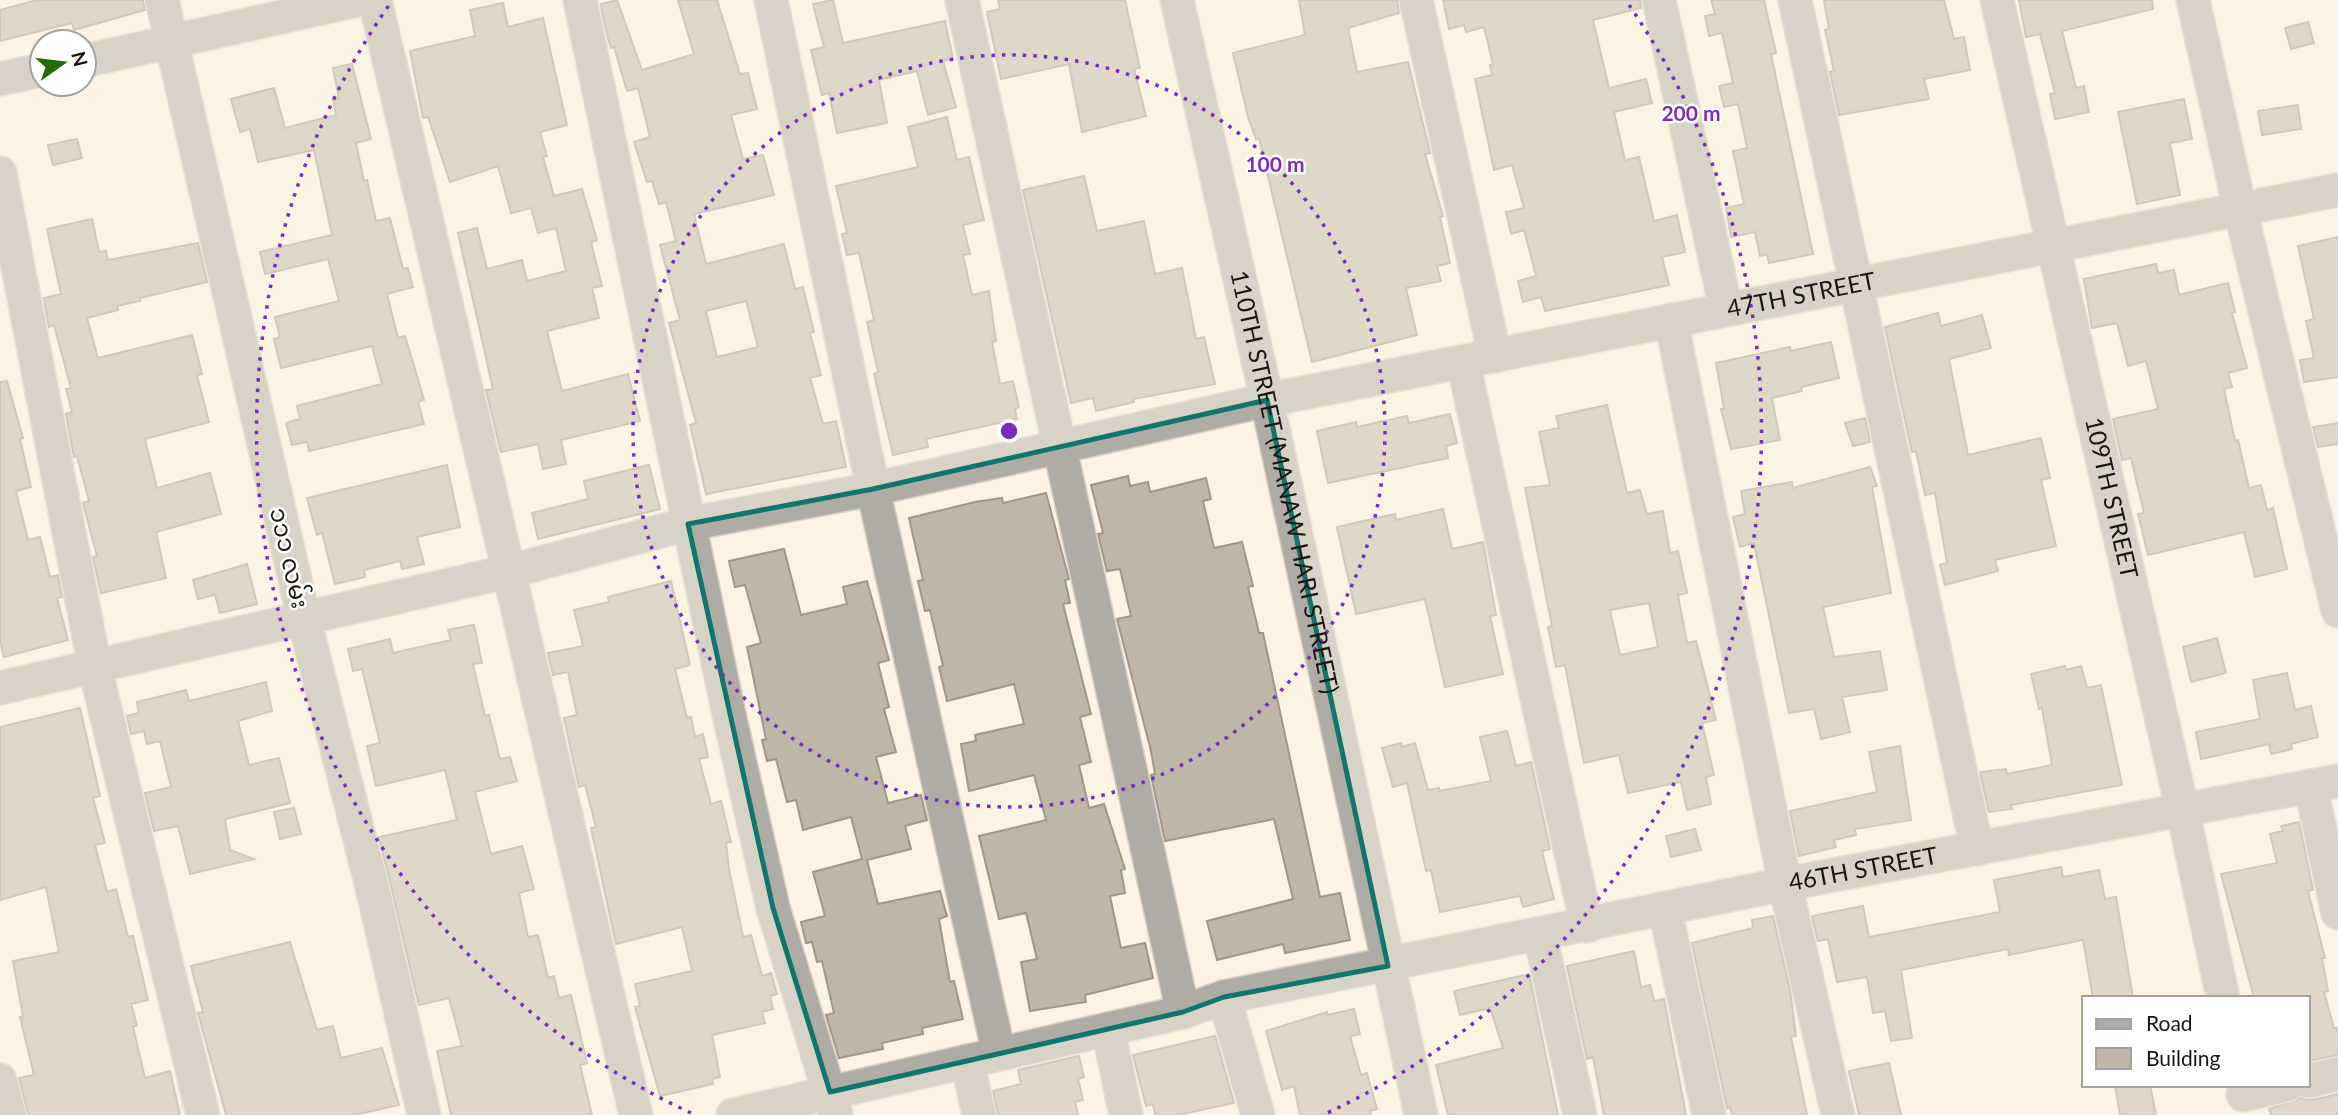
<svg xmlns="http://www.w3.org/2000/svg" width="2338" height="1115" viewBox="0 0 2338 1115" font-family="Lato,'Noto Sans Myanmar',sans-serif">
  <style>
    .building { fill: #bfb6a7; stroke: #a09789; stroke-width: 2; fill-rule: evenodd }
    .lines { fill: none; stroke-linecap: round; stroke-linejoin: round }
    .minor-casing { stroke: #d8d0c1; stroke-width: 36 }
    .minor { stroke: #afaca5; stroke-width: 33 }
    .marked { fill: none; stroke: #0f766e; stroke-width: 5; stroke-linejoin: round }
    .ring { fill: none; stroke: #7b2cbf; stroke-width: 3.5; stroke-dasharray: 3.5 7 }
    .labels { text-anchor: middle; stroke-width: 5; stroke-linejoin: round; paint-order: stroke }
    .street-label { font-size: 24px; fill: #1a1611; stroke: #fff }
    .centre { fill: #7b2cbf; stroke: #fff; stroke-width: 3.5 }
    .ring-label { font-size: 21px; text-anchor: middle; font-weight: bold; fill: #7b2cbf; stroke: #fff; stroke-width: 5; stroke-linejoin: round; paint-order: stroke }
  </style>
  <rect width="100%" height="100%" fill="#fcf3e3"/>
  <!-- building -->
  <g class="building">
    <path d="M37,0h106l2,10 -71,20 -2,-7 -72,18v-31z"/>
    <path d="M617,0l25,70 52,-16 -16,-54h39l23,74 8,-1 9,36 -26,6 12,44 20,-4 11,40 -80,19 12,50 78,-20 11,45 8,-2 11,45 -4,1 11,42 -11,3 13,46 13,-3 10,46 -140,27 -16,-69 6,-2 -27,-100 11,-3 -20,-75 16,-4 -10,-39 -7,2 -7,-23 -5,1 -13,-40 16,-5 -12,-49 -11,3 -13,-44 -3,1 -3,-10 -6,-26 -1,-8zM746,301l12,46 -41,10 -11,-46z"/>
    <path d="M833,0l10,43 102,-22 8,38 -10,2 13,46 -28,8 -11,-44 -38,9 8,43 -50,10 -8,-40 -7,2 -11,-45 13,-3 -11,-43z"/>
    <path d="M998,0h127l15,68 -6,1 12,47 -64,16 -13,-68 -68,15 -14,-67 13,-3z"/>
    <path d="M1299,0h98l2,13 -51,15 9,44 51,-10 22,91 -5,1 18,62 -3,1 10,46 -13,3 4,15 -35,7 11,47 -105,27 -53,-224 -3,1 -8,-22 -15,-64 72,-18z"/>
    <path d="M1443,0h197l1,8 -48,12 16,68 37,-9 6,24 -38,9 11,48 14,-3 15,64 23,-6 8,37 -23,5 7,28 -124,26 -4,-14 -18,5 -5,-21 18,-5 -12,-46 -13,4 -5,-22 18,-4 -12,-43 -18,5 -19,-91 17,-4 -2,-10 3,-1 -9,-37 -18,5 -2,-7 -15,4z"/>
    <path d="M1711,0h53l12,53 -5,1 42,200 -44,9 -2,-9 -7,2 -5,-24 -24,5 -5,-29 18,-4 -11,-53 14,-3 -9,-44 -14,3 -5,-21 14,-3 -11,-50 -13,3 -4,-20 10,-2z"/>
    <path d="M1824,0h120l10,39 10,-2 6,33 -46,9 5,20 -90,16 -9,-43 4,-1 -9,-41 4,-1z"/>
    <path d="M2019,0h133l1,9 -91,22 14,57 8,-2 5,26 -34,7 -5,-25 5,-1 -15,-59 -14,3z"/>
    <path d="M503,3l5,24 35,-9 24,107 -27,7 7,24 -4,1 11,39 28,-7 15,51 -6,2 11,44 -10,2 7,30 -52,13 15,60 66,-17 12,47 -79,19 5,24 -23,5 -5,-25 -37,8 -15,-62 7,-1 -35,-156 19,-5 10,41 35,-9 5,21 39,-10 -10,-43 -18,5 -7,-25 -20,5 -13,-47 -48,16 -22,-65 -5,1 -13,-67 65,-15 -5,-26z"/>
    <path d="M2308,22l6,21 -23,6 -6,-21z"/>
    <path d="M352,64l19,75 -15,4 8,38 3,-1 9,41 14,-3 13,51 5,-1 5,19 -26,7 11,44 7,-2 13,43 6,21 -6,2 6,22 -115,27 -2,-9 -15,3 -6,-22 14,-4 -3,-13 85,-22 -10,-38 -91,22 -7,-29 6,-2 -5,-20 64,-16 -11,-42 -63,15 -5,-22 72,-17 -18,-85 -56,12 -8,-33 -10,3 -9,-33 43,-11 11,40 51,-13 -3,-15 6,-1 -6,-31z"/>
    <path d="M2184,99l8,40 -22,4 10,52 -43,9 -19,-92z"/>
    <path d="M2298,105l3,24 -39,6 -4,-24z"/>
    <path d="M947,117l10,43 12,-3 15,63 -21,5 7,29 -7,1 9,40 17,-4 7,50 -4,1 8,42 13,-3 6,26 -4,2 2,10 -91,20 2,8 -35,8 -19,-81 4,-2 -11,-50 7,-2 -15,-67 -12,2 -5,-21 5,-1 -11,-47 82,-19 -10,-40z"/>
    <path d="M77,139l5,19 -29,7 -5,-20z"/>
    <path d="M1084,176l13,55 47,-10 11,53 27,-6 14,71 8,-2 11,47 -82,15 1,3 -38,9 -3,-13 -22,5 -48,-213z"/>
    <path d="M92,219l7,33 7,-1 2,9 90,-17 9,39 -67,16v3l-23,5 1,4 -31,8 11,40 94,-23 10,39 -5,1 12,47 -64,17 12,49 53,-15 11,41 -65,18 10,46 -65,15 -8,-36 4,-1 -14,-53 6,-2 -12,-45 -3,1 -8,-43 6,-2 -6,-23 5,-1 -17,-63 -5,2 -5,-29 17,-4 -14,-65z"/>
    <path d="M2338,237v140l-34,5 -4,-22 14,-2 -8,-37 8,-2 -16,-73z"/>
    <path d="M2156,264l2,9 16,-3 5,25 49,-12 7,29 -3,1 15,55 -19,5 4,14 -8,2 11,52 3,-1 11,48 12,-3 6,25 6,-2 14,61 -32,8 -11,-45 -96,23 -10,-41 6,-1 -13,-55 -9,2 -9,-41 45,-10 -12,-48 -18,5 -11,-43 -25,5 -8,-49z"/>
    <path d="M1938,313l3,13 41,-11 9,33 -42,11 19,96 73,-17 9,40 -9,2 15,66 -61,14 3,11 -53,14 -5,-20 7,-2 -12,-70 -10,2 -9,-44 -4,1 -27,-125z"/>
    <path d="M1831,342l8,36 -38,9 1,4 -30,7 8,42 -49,9 -10,-40h3l-8,-46 74,-16 1,4z"/>
    <path d="M7,381l16,57 -3,1 11,48 -15,4 12,49 12,-3 10,40 8,-2 4,22 -5,1 11,42 -64,17 -4,-16v-259z"/>
    <path d="M1607,405l20,88 13,-3 7,24 16,-3 7,42 8,-2 9,42 -9,2 9,48 9,-2 20,79 -14,3 12,52 -8,2 5,27 -24,6 -6,-28 -53,11 -9,-38 -35,8 -19,-98 -9,2 -8,-40 4,-1 -27,-138 25,-3 -11,-53 20,-4 -3,-12zM1649,603l9,44 -38,8 -10,-45z"/>
    <path d="M1450,414l7,29 -11,3 2,12 -120,25 -11,-52 39,-9 1,5 50,-11 2,7z"/>
    <path d="M1865,418l5,24 -17,4 -8,-23z"/>
    <path d="M2338,423v21l-20,3 -5,-20z"/>
    <path d="M447,465l13,62 -43,10 7,27 -22,5 -2,-8 -36,9 1,7 -30,7 -13,-51 -5,2 -10,-37z"/>
    <path d="M649,465l11,44 -122,30 -6,-26 56,-14 -4,-18z"/>
    <path d="M1870,467l7,19 -5,1 19,106 -68,14 11,50 46,-6 7,39 -45,7 8,35 -29,7 -7,-30 -25,4 -35,-170 -14,4 -7,-30 12,-3 -4,-23 51,-9 1,6z"/>
    <path d="M1128,476l2,10 18,-4 2,10 56,-14 5,21 -8,2 11,47 28,-6 11,44 -5,1 11,46h4l57,264 20,-4 10,47 -65,13 -2,-9 -66,16 -10,-39 86,-22 -19,-80 -109,22 -14,-66 4,-1 -4,-23 -34,-132 14,-3 -11,-47 -13,2 -9,-37 5,-1 -12,-48z"/>
    <path d="M1046,493l23,86 -4,1 5,23 -7,1 28,110 -11,3 11,45 -12,3 10,43 15,-4 21,65 -4,1 4,23 -15,3 11,52 24,-5 8,35 -68,17 1,7 -56,9 -9,-49 16,-3 -11,-46 -27,6 -20,-83 67,-16 -12,-45 -65,16 -8,-47 15,-3 -1,-6 49,-11 -10,-40 -67,17 -8,-34 4,-1 -13,-56 -5,1 -7,-30 5,-1 -14,-62 66,-16 27,-4 1,5z"/>
    <path d="M1443,509l9,40 31,-7 13,73 -6,1 13,58 -58,13 -20,-88 -69,15 -19,-87 58,-13 1,6z"/>
    <path d="M784,549l17,66 46,-11 -4,-17 24,-6 22,79 -11,3 11,44 -5,2 12,43 -20,5 12,46 33,-8 6,25 -22,6 6,23 -44,11 11,44 62,-13 7,25 -8,3 11,63 4,-1 9,38 -41,9 1,6 -41,9 1,6 -44,9 -13,-43 8,-2 -12,-52 -5,1 -5,-20 -6,1 -5,-21 24,-6 -12,-44 49,-13 -11,-42 -48,13 -7,-30 -9,2 -11,-43 -9,2 -5,-21 4,-1 -19,-92 14,-4 -16,-58 -10,2 -6,-26z"/>
    <path d="M247,564l10,40 -37,9 -5,-18 -17,4 -5,-19z"/>
    <path d="M671,581l19,84 -15,4 12,49 4,-1 4,20 8,-3 5,23 -9,2 12,45 10,-3 10,41 -5,1 3,26 14,68 8,-2 11,41 9,-3 6,21 -7,2 3,13 -11,3 3,11 -53,12 8,42 -8,2 1,5 -53,12 -25,-89 5,-1 -5,-22 57,-13 -10,-44 -66,17 -25,-116 5,-1 -11,-42 -6,2 -15,-69 13,-3 -9,-43 -15,3 -5,-22 35,-7 -9,-36 35,-8 -1,-5z"/>
    <path d="M474,625l8,38 -9,1 12,52 4,-1 11,44 10,-2 7,24 -42,11 16,62 31,-8 12,43 -15,4 9,44 10,-2 10,43 6,-2 5,22 12,-3 16,68 -7,2 12,50h-141l-14,-64 25,-5 -13,-48 -30,7 -40,-168 78,-17 -12,-50 -69,16 -9,-40 13,-3 -18,-74 -9,2 -5,-22 42,-10 3,14 58,-13 -3,-10z"/>
    <path d="M2217,638l9,35 -35,9 -8,-35z"/>
    <path d="M2065,666l1,4 15,-4 6,22 14,-3 21,100 -111,20 1,4 -23,3 -9,-40 26,-3 1,5 45,-9 -10,-57 -3,1 -8,-35z"/>
    <path d="M2287,673l8,37 16,-4 7,31 -27,7 1,5 -21,5 -2,-10 -68,15 -5,-27 64,-13 -7,-39z"/>
    <path d="M266,682l6,29 -34,10 11,44 30,-7 11,45 -65,16 5,31 24,9 -64,15 -12,-48 -24,5 -9,-38 26,-6 -11,-46 -13,3 -3,-13 -13,3 -4,-18 12,-3 -2,-11 49,-12 3,11z"/>
    <path d="M80,708l20,88 -7,2 12,45 -10,2 12,47 9,-3 12,48 5,-1 15,64 -17,4 6,21 -4,2 12,51 25,-7 10,44h-152l-9,-37 15,-3 -14,-58 3,-1 -10,-55 46,-9 -13,-65 -46,13v-173z"/>
    <path d="M1507,731l9,35 15,-4 19,87 -8,2 12,48 -31,8 -3,-11 -80,16 -9,-42 -5,1 -19,-88 -14,4 -11,-39 19,-5 1,4 13,-4 13,47 11,-2v3l52,-10 -11,-44z"/>
    <path d="M1900,746l11,74 -56,9 1,6 -22,5 2,7 -37,9 -9,-45 87,-19 -8,-40z"/>
    <path d="M294,808l7,26 -21,5 -6,-27z"/>
    <path d="M2299,822l14,68 -5,1 17,67h-3l6,33 -4,1 10,36h4v27l-30,6v-63h-54l-33,-124 56,-11 -7,-29 13,-3 -2,-5z"/>
    <path d="M1695,829l6,21 -30,7 -5,-21z"/>
    <path d="M2061,867l2,10 36,-7 6,29 11,-2 17,101h-40l-10,-58 -74,15 -1,-6 -107,21 11,68 -21,3 -6,-30 -12,2 -6,-36 -30,5 -9,-43 -10,2 -6,-25 51,-10 6,31 131,-25 -6,-32z"/>
    <path d="M1773,916l17,74 6,46 -5,1 16,78h-75l-2,-8 -3,1 -35,-165 61,-15 -1,-8z"/>
    <path d="M290,942l27,88 16,-4 8,32 41,-10 17,57 -45,10h-128l-28,-102 5,-1 -12,-46z"/>
    <path d="M1634,951l7,36 9,-2 4,16 10,-2 22,116h-82l-11,-58 -6,2 -20,-93z"/>
    <path d="M1529,974l29,141h-110l-12,-50 67,-17 -13,-40 -30,7 -6,-24z"/>
    <path d="M1354,1009l6,25 -10,2 11,39 6,-2 10,36 -7,2 1,4h-71l-6,-29 -12,4 -16,-59 61,-19v3z"/>
    <path d="M1215,1036l19,67 -56,12h-23l-2,-11 -7,2 -13,-51z"/>
    <path d="M1079,1056l5,21 -6,2 5,21 -8,2 3,13h-80l-5,-24 28,-7 -3,-14z"/>
    <path d="M1889,1063l12,52h-42l-10,-44z"/>
    <path d="M2115,1085h35l6,30h-36z"/>
    <path d="M2338,1094v21h-67l-2,-6 31,-11 12,2z"/>
  </g>
  <g class="lines">
    <defs>
      <g id="minor">
        <path d="M162,0l142,619 69,272 51,224"/>
        <path d="M375,0l261,1115"/>
        <path d="M580,0l149,715 44,193 63,207"/>
        <path d="M771,0l102,489 126,565"/>
        <path d="M962,0l221,1012"/>
        <path id="s1" d="M1177,0l90,400 154,715"/>
        <path d="M1416,0l79,356"/>
        <path d="M1659,0l67,309"/>
        <path d="M1795,0l182,849"/>
        <path id="s2" d="M1997,0l186,812 40,186"/>
        <path d="M2193,0l47,209 98,402"/>
        <path d="M84,61l274,-61"/>
        <path d="M0,79l42,-9"/>
        <path d="M0,173l95,495 108,447"/>
        <path d="M1671,320l114,564 53,231"/>
        <path d="M1463,362l124,564"/>
        <path id="s3" d="M0,688l510,-117 178,-47 185,-35 394,-89 1071,-210"/>
        <path d="M2311,788l27,125"/>
        <path d="M1665,909l44,206"/>
        <path d="M1540,935l40,180"/>
        <path d="M1224,997l34,118"/>
        <path d="M1108,1029l18,86"/>
        <path d="M967,1061l12,54"/>
        <path d="M0,1080l9,35"/>
        <path d="M2308,1081l30,-7"/>
        <path d="M2243,1095l43,-10"/>
        <path id="s4" d="M733,1115l450,-103 41,-15 561,-113 553,-103"/>
      </g>
    </defs>
    <!-- minor casing -->
    <use href="#minor" class="minor-casing"/>
    <!-- minor -->
    <use href="#minor" class="minor"/>
  </g>
  <!-- marked area -->
  <path d="M0 0H2338V1115H0ZM1267,400l121,566 -164,31 -41,15 -353,80 -57,-184 -85,-384 185,-35z" fill="#fcf3e3" fill-opacity=".55" fill-rule="evenodd"/>
  <path class="marked" d="M1267,400l121,566 -164,31 -41,15 -353,80 -57,-184 -85,-384 185,-35z"/>
  <!-- distance rings -->
  <g class="ring">
    <circle cx="1009" cy="431" r="376"/>
    <path d="M691 1113A752 752 0 0 1 389 5M1629 5A752 752 0 0 1 1327 1113"/>
  </g>
  <g class="labels">
    <!-- street labels -->
    <g class="street-label">
      <text dy="8" stroke="none"><textPath href="#s3" startOffset="1844">47TH STREET</textPath></text>
      <text dy="8" stroke="none"><textPath href="#s1" startOffset="494">110TH STREET (MANAW HARI STREET)</textPath></text>
      <text dy="8" stroke="none"><textPath href="#s2" startOffset="511">109TH STREET</textPath></text>
      <text transform="translate(289 558) rotate(77)" y="8">၁၁၁ လမ်း</text>
      <text dy="8" stroke="none"><textPath href="#s4" startOffset="1157">46TH STREET</textPath></text>
    </g>
  </g>
  <circle cx="1009" cy="431" r="10" class="centre"/>
  <g class="ring-label">
    <text x="1691" y="121">200 m</text>
    <text x="1275" y="172">100 m</text>
  </g>
  <!-- legend -->
  <rect x="2082" y="996" width="228" height="91" fill="#ffffff" stroke="#a3a2a0" stroke-width="2"/>
  <rect x="2096" y="1019" width="35" height="10" fill="#afaca5" stroke="#a3a2a0" stroke-width="2"/>
  <text x="2146" y="1031" font-size="21" fill="#1a1611">Road</text>
  <rect x="2096" y="1048" width="35" height="21" fill="#bfb6a7" stroke="#a3a2a0" stroke-width="2"/>
  <text x="2146" y="1066" font-size="21" fill="#1a1611">Building</text>
  <!-- north arrow -->
  <g transform="translate(63 63) rotate(76)"><circle r="33" fill="#ffffff" stroke="#a3a2a0" stroke-width="2"/>
  <path d="M0-5L12 26L0 18L-12 26Z" fill="#236b07"/>
  <text y="-10" font-size="19" font-weight="bold" text-anchor="middle" fill="#1a1611">N</text>
  </g>
</svg>
